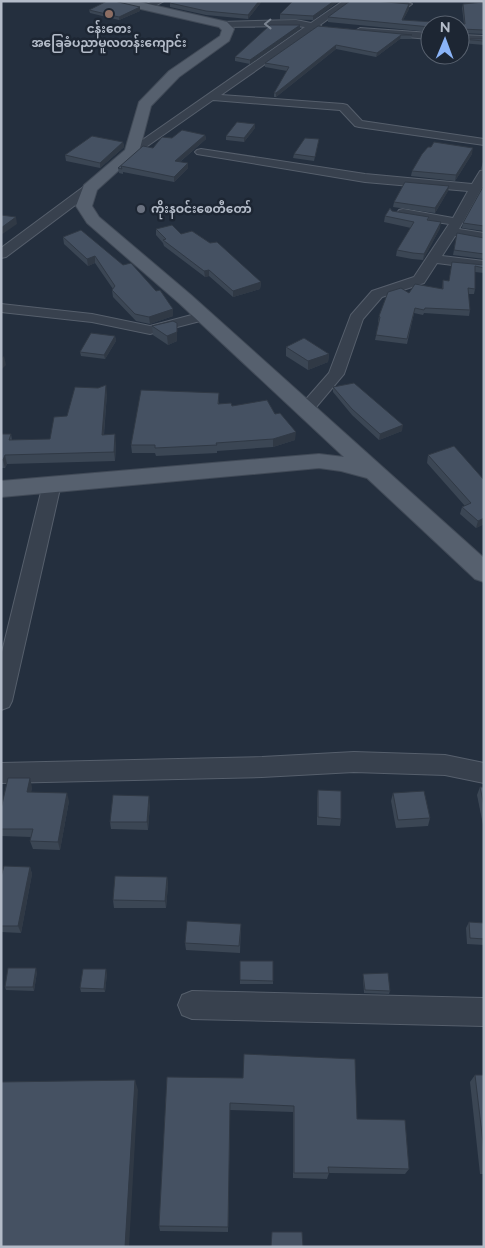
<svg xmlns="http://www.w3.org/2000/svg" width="485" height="1248" viewBox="0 0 485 1248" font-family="Raleway,'Noto Sans Myanmar',sans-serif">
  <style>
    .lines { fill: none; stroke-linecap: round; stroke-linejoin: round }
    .minor-casing { stroke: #565f6c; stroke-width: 2 }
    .major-casing { stroke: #414a57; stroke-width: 2 }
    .minor { fill: #38414e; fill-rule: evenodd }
    .major { fill: #56606e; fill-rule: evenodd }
    .wall { fill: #3b4654 }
    .shaded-wall { fill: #303945 }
    .building { fill: #455162; stroke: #303945 }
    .oneway { stroke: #7c8592 }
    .education-dot { fill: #8d6e63; stroke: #1d2633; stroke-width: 2 }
    .worship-dot { fill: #6b7280; stroke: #1d2633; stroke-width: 2 }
    .labels { text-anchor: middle; stroke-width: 5; stroke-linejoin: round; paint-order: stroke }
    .far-poi-label { font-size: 12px; font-weight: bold; fill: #b4bcc9; stroke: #1d2633 }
  </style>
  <rect width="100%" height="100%" fill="#242f3e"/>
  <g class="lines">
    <defs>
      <g id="minor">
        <path d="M153,1h11l-14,8h-6v-4z"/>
        <path d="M343,1h10l-33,24 2,2 -1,2h-6l-94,66 122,9 4,1 15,16 122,18v6l-125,-18 -4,-1 -15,-16 -127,-10 -77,54h-8l-2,-2 2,-2 177,-123 -9,-1 -73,1 -4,-3 1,-2 76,-2 15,3z"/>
        <path d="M371,1h35l6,3 -4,3 -33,-3z"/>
        <path d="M360,28l70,5v6l-73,-6 -2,-2z"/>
        <path d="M460,35l24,1v6l-24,-1z"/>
        <path d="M201,149l164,25 107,10 8,-13 4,-1v14l-25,45 25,4v8l-29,-5 -13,20 42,5v8l-47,-6 -13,20 -42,14 -19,22 -19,55 -32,38h-12l-2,-3 2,-3 29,-33 22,-58 21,-24 42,-14 35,-53 -50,-8 -2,-3 2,-3 4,-1 50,9 15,-27 -103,-9 -168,-28 -2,-2 2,-2z"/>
        <path d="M90,184l6,4 -2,3 -88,66 -5,1v-10l85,-63z"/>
        <path d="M1,304l91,10 58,12 53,-14 5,1 2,3 -2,3 -58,15 -58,-12 -91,-10z"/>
        <path d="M52,478l6,2 3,4 -49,217 -3,6 -8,3v-54l42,-172 3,-4z"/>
        <path d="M354,752l91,3 39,8v20l-39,-8 -91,-3 -92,5 -261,6v-20l261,-6z"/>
        <path d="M192,991l292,7v28l-292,-7 -10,-4 -4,-10 4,-10z"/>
      </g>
      <path id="major" d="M114,1h21l88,20 4,1 7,7 -5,12 -50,36 -28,29 -12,46 -42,38 -5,16 7,11 92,78 293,263v24l-9,-3 -108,-101 -26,-7 -22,-3 -318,29v-16l318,-27 25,3 -165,-154 -92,-80 -11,-17 8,-21 41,-35 14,-48 30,-31 51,-35 2,-6 -3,-3 -100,-23z"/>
    </defs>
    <!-- minor casing -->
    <use href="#minor" class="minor-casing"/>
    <!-- major casing -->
    <use href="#major" class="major-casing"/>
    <!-- minor -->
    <use href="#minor" class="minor"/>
    <!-- major -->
    <use href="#major" class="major"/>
  </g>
  <!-- wall -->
  <g class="wall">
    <path d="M171,1h91l-14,18 -42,-4 -36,-8v-4z"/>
    <path d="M293,1h46l-26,19 -33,-1v-5z"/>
    <path d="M484,2v32l-24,-1v-8h-30v7l-102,-10v-5l81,-8 -6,11 61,4 -2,-16 1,-4z"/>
    <path d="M140,7v4l-21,9 -29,-7 -1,-3z"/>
    <path d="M318,26l94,9 -1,4h-11l-24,18 -40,-8 -60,48h-2v-4l13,-22 -22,-4v-4z"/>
    <path d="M300,29l-50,35 -15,-3v-4z"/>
    <path d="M430,36v6h-6l1,-5z"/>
    <path d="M461,39h23v6l-23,-2z"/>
    <path d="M255,128l-11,14 -18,-2v-4z"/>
    <path d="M205,135l1,4 -26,23 8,6 -14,14 -51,-10v2l-4,-1 -1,-5 35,-20 19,-10z"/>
    <path d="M319,139l-5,22 -21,-3 1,-4z"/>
    <path d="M123,142l1,5 -24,21 -34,-7 -1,-6z"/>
    <path d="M472,154l-17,27 -44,-5 1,-5z"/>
    <path d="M484,158v12l-3,-1z"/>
    <path d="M484,185v46l-22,-3 1,-5z"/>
    <path d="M449,186l-1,5 -13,22 -42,-6 1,-5z"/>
    <path d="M392,211l37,6v3l11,8 -17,32 -11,-1 -16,-3 1,-6 14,-22 -27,-6 1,-6z"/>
    <path d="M156,229l25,5 80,48 -1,7 -27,8 -24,-21 -4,1 -41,-31 -1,-3 -7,-8z"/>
    <path d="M457,233l27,5v21l-31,-4z"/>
    <path d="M63,237l60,28 33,26 17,18v7l-23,8 -14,-3 -23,-24 -1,-7 1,-1 -18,-26 -7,3 -24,-22z"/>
    <path d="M452,262l32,3v8l-9,-1v17l-1,5h-6l2,16 -1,6 -45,-3 -1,2 -9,-2 -7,31 -32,-4 4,-18h-1l1,-6 30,-23 33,-4 1,-9 6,1z"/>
    <path d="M152,326l25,6v9l-9,4 -15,-10z"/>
    <path d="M115,336l1,5 -11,18 -24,-3 -1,-4z"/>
    <path d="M286,347l43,7 -1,8 -20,8 -22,-14z"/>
    <path d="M333,387l69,44 -23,9 -27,-25 -19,-23z"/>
    <path d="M107,393l-3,42 12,8 -1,18 -108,3 -2,4h-4v-34h10l1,6 38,-1 17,-23z"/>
    <path d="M219,401v3l13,2 43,8 20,26 -22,7 -56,4v2l-61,3 -1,-3h-23l-1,-8z"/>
    <path d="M428,455l56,25v44l-8,4 -16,-14 2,-7 3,-1 -38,-43z"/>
    <path d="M32,787l-1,5 38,9 -9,49 -27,-1 -3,-8 1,-4 -30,-1v-27z"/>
    <path d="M480,787h4v38h-1l-6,-30z"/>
    <path d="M318,790l23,29 -1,7 -23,-1v-27z"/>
    <path d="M393,793l37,25 -2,8 -32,2 -5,-27z"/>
    <path d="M150,804l-2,26 -37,-1 -1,-7z"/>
    <path d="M30,867l2,7 -11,59 -20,-1v-55z"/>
    <path d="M167,877l1,8 -2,23h-52l-1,-8z"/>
    <path d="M469,922l15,1v22l-17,-1 -1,-16z"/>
    <path d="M241,924l-1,29 -54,-3 -1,-7z"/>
    <rect x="240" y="961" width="33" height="23"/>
    <path d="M37,972l-3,19 -28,-1 -1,-3z"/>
    <path d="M107,973l-2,19h-24l-1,-4z"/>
    <path d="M363,974l27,17 -1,3 -25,-1 -1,-15z"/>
    <path d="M475,1075h9v99h-4l-10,-92z"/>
    <path d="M167,1077l190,42 52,50 -4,5 -76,-1 -2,6 -34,-1v-66l-63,-2 -2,122 -68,-1 -1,-5z"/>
  </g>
  <!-- shaded-wall -->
  <g class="shaded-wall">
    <path d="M259,1h3l-14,18v-4z"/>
    <path d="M334,1h5l-26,19v-4z"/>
    <path d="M409,4v5l-8,15 1,-4z"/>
    <path d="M140,7v4l-21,9v-3z"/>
    <path d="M300,25v4l-50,35v-4z"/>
    <path d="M401,35l-1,4 -24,18 1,-4z"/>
    <path d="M336,45v4l-60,48v-4z"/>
    <path d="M255,124v4l-11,14v-4z"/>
    <path d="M205,135l1,4 -31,27v-5z"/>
    <path d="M123,142l1,5 -24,21v-5z"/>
    <path d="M473,148l-1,6 -17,27 1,-6z"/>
    <path d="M188,163v5l-14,14v-5z"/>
    <path d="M449,186l-1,5 -13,22v-5z"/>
    <path d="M16,217l1,7 -16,11v-7z"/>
    <path d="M441,222l-1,6 -17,32 1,-6z"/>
    <path d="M95,256v7l-7,3 -1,-7z"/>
    <path d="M209,270v6l-4,1 -1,-6z"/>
    <path d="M261,282l-1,7 -27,8v-6z"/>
    <path d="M173,309v7l-23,8 -1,-7z"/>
    <path d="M177,323v18l-9,4 -1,-9z"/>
    <path d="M115,336l1,5 -11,18 -1,-4z"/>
    <path d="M329,354l-1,8 -20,8v-9z"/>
    <path d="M4,356l2,9 -5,5v-11z"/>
    <path d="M106,385l1,8 -4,50 -1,-8z"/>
    <path d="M403,425l-1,6 -23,9 1,-6z"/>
    <path d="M296,432l-1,8 -22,7v-8z"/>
    <path d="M115,434l1,9 -1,18 -1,-9z"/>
    <path d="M5,455l2,9 -2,4 -2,-8z"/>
    <path d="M484,518v6l-8,4 2,-7z"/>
    <path d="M30,778l2,9 -2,13 -3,-8z"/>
    <path d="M67,793l2,8 -9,49 -2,-8z"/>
    <path d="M149,796l1,8 -2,26 -1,-8z"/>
    <path d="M30,867l2,7 -11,59 -3,-7z"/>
    <path d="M167,877l1,8 -2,23 -1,-7z"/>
    <path d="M36,968l1,4 -3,19 -1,-4z"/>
    <path d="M106,969l1,4 -2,19 -1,-3z"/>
    <path d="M135,1080l3,10 -9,157h-4z"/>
  </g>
  <!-- building -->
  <g class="building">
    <path d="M107,1h9l2,1 22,5 -21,10 -30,-7z"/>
    <path d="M171,1h88l-11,14 -42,-4 -36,-8z"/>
    <path d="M293,1h41l-21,15 -33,-2z"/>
    <path d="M350,1h25l34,3 -7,16 63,4 -2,-20 21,-2v28l-23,-1h-1v-4h-30v2l-102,-10z"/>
    <path d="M270,25h30l-50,35 -15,-3z"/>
    <path d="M318,26l94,9h-11l-24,18 -41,-8 -60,48h-2l15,-26 -24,-4z"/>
    <path d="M461,39h23v2z"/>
    <path d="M237,122l18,2 -11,14 -18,-2z"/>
    <path d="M182,130l23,5 -30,26 13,2 -14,14 -53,-11 1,3 -4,-1 25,-22 10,2 9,-11 10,1z"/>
    <path d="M92,136l31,6 -23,21 -35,-8z"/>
    <path d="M305,138l14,1 -4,18 -21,-3z"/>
    <path d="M434,142l39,6 -17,27 -44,-4 10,-17 6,-7h3z"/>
    <path d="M405,182l44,4 -14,22 -41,-6z"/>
    <path d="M484,185v41l-21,-3z"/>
    <path d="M390,208l2,3 37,6 -2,3 14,2 -17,32 -11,-1 -16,-3 17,-28 -29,-6z"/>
    <path d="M1,215l15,2 -15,11z"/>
    <path d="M172,225l9,9 11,-3 18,12 7,-1 44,40 -28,9 -24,-21 -5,1 -41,-31 3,-1 -10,-10z"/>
    <path d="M81,230l42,35 8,-2 25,28 4,-1 13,19 -24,8 -14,-3 -23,-24 3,-4 -20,-30 -8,3 -24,-22z"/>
    <path d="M457,233l27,5v16l-30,-4z"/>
    <path d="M452,262l32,3v3l-9,-2v23l-7,-1 2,22 -45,-2 -1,2 -9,-2 -8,31 -31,-4 4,-18 -1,-1 9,-24 13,-4 8,5 6,-9 28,5v-9l6,1z"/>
    <path d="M173,321l4,2v9l-10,4 -15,-10z"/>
    <path d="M91,333l24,3 -11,19 -24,-3z"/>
    <path d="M304,338l25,16 -21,7 -22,-14z"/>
    <path d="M354,383l49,42 -23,9 -28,-25 -19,-22z"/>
    <path d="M106,385l-4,50 13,-1 -1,18 -109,3 -2,5 -2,-1v-25h10l-2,6 41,-1 4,-22 13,-1 8,-29 23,1z"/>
    <path d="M141,390l78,3 -1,11 13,-1 1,3 35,-6 8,14 5,-1 16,19 -23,7 -57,4 1,2 -62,3v-3h-24z"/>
    <path d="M454,446l30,34v38l-6,3 -16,-14 9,-4 -43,-48z"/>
    <path d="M8,778h22l-3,14 40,1 -9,49 -28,-1 3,-12h-32v-20z"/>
    <path d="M480,787h4v19z"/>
    <path d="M318,790l23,1v28l-23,-2z"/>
    <path d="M424,791l6,27 -32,2 -5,-27z"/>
    <path d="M113,795l36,1 -2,26h-37z"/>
    <path d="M4,866l26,1 -12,59h-17v-49z"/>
    <path d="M115,876l52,1 -2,24 -52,-1z"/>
    <path d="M187,921l54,3 -2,22 -54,-3z"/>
    <path d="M469,922l15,1v16l-14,-1z"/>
    <path d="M240,961h33v20l-33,-1z"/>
    <path d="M8,968h28l-3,19h-28z"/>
    <path d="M83,969h23l-2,20 -24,-1z"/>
    <path d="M388,973l2,18 -25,-1 -2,-16z"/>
    <path d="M244,1054l111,5 2,60 48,1 4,49 -81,-2 1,6h-35v-67l-64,-3 -2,124 -69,-1 8,-149 76,1z"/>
    <path d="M475,1075h9v76z"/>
    <path d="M135,1080l-10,167h-124v-165z"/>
    <path d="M272,1232h30l1,15h-32z"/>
  </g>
  <!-- one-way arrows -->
  <defs><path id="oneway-chevron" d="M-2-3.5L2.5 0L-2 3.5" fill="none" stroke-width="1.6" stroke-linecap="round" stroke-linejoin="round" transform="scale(1.25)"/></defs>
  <use class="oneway" href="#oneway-chevron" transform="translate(268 24) rotate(179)"/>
  <!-- markers -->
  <circle class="education-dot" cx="109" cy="14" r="5"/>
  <circle class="worship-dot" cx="141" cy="209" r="5"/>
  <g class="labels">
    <!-- far-poi labels -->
    <g class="far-poi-label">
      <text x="109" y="33">ငန်းတေး<tspan x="109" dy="14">အခြေခံပညာမူလတန်းကျောင်း</tspan></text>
      <text x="151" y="213" text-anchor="start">ကိုးနဝင်းစေတီတော်</text>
    </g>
  </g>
  <!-- border -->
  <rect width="485" height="1248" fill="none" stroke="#b4bcc9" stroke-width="5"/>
  <!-- north arrow -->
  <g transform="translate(445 40) rotate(1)"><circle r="24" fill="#1d2633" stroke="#59626f"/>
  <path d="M0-4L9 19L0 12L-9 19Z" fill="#8ab4f8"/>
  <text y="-8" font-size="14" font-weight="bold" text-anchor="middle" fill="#b4bcc9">N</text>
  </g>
</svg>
